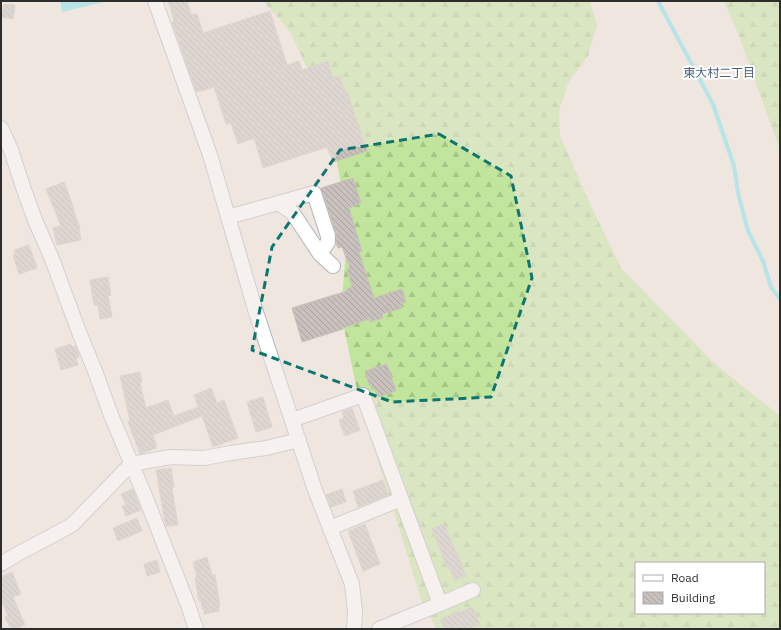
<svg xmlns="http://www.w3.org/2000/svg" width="781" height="630" viewBox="0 0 781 630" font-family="'IBM Plex Sans','Noto Sans JP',sans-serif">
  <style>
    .forest { fill: url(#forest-firs); fill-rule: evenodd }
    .water { fill: #74e3f0 }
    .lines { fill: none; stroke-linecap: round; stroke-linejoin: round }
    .stream { stroke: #74e3f0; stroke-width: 4 }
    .building { fill: url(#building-back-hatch); stroke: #cac2b9 }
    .minor-casing { stroke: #b0b5bd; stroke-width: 16 }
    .minor { stroke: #fff; stroke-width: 14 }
    .marked { fill: none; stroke: #0f766e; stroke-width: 3; stroke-dasharray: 8 5; stroke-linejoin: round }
    .labels { text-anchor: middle; stroke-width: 4; stroke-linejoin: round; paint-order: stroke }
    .neighbourhood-label { font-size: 12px; fill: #4d5e7f; stroke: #fff }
  </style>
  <defs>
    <pattern id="forest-firs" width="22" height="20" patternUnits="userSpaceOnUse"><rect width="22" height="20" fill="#c1e59d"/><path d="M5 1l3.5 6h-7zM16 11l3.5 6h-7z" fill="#a6c588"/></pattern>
    <pattern id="building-back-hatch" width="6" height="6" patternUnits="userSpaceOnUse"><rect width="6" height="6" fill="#c7c0bc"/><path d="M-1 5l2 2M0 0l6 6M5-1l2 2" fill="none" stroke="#aba5a2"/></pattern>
  </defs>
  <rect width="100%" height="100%" fill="#efe6e0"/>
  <!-- forest -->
  <g class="forest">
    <path d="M263,1h327l7,24 -9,31 -19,25 -10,29 1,26 33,74 28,58 94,96 65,52v213h-343l-15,-27 -64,-206 -17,-83 7,-91 -14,-76 -24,-72 -21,-44zM636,563h128v50h-128z"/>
    <path d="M724,1h56v149l-41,-114z"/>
  </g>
  <!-- water -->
  <path class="water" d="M60,1h48l-46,11z"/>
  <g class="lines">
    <!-- stream -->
    <path class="stream" d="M658,1l55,103 21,62 4,27 10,38 15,30 8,26 9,12"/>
  </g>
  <!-- building -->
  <g class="building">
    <path d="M168,1h19l4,13h6l6,19 67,-22 17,54 12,-4 3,9 26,-9 5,17 7,-2 5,17 2,-1 20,59 -34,11 -6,-15 -64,21 -9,-30 -16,6 -7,-21 -5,1 -12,-37 -13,4h-5l-24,-69 2,-2z"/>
    <path d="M4,4l11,1 -2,14 -12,-2z"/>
    <path d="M353,178l8,25 -12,5 13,43 -3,1 15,46 28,-9 4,13 -6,2 2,4 -20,6 1,4 -13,4 -1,-3 -26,9v1l-41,13 -10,-34 55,-17v-2l5,-2 -5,-18 3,-1 -8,-21 -4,1 -2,-5v-10l-15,-45z"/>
    <path d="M64,182l10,27h-1l7,19h-1l2,12 -24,5 -4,-17 8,-2 -15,-37z"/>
    <path d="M29,245l8,23 -18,6 -6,-19 3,-1 -2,-4z"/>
    <path d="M108,277l3,18 -3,1 4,21 -12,2 -2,-14h-4l-4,-25z"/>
    <path d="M71,344l1,3 4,-1 1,3 2,8 -3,1 2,7 -17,5 -6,-21z"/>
    <path d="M387,364l9,27 -18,6 -3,-8h-3l-1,-5 -2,1 -4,-14z"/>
    <path d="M140,372l2,10 -2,1 6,25 22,-8 6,16 24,-9 -4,-12 17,-7 6,15 7,-3 14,38 -25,9 -11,-31 -49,19 3,9v4l-16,6 -12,-32 2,-1 -10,-45z"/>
    <path d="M263,397l9,30 -16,5 -9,-30z"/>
    <path d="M352,408l8,22 -15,6 -6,-16 5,-2 -2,-6z"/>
    <path d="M171,468l3,19 -2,1 6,37 -12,1 -1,-3 -9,-53z"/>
    <path d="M383,480l5,15 -30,12 -5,-16z"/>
    <path d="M133,489l8,21 -15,6 -4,-10 4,-1 -5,-11z"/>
    <path d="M342,489l4,13 -15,5 -5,-12z"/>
    <path d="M137,518l5,13 -24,10 -5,-13z"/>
    <path d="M365,524l15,40 -17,7 -15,-40z"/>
    <path d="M444,524l14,33h1l7,19 -12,4 -4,-12 -2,1 -16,-40z"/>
    <path d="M207,557l5,18h3l5,31h-1v5l-15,3v-5h-2l-1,-9 -2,1 -4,-23 2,-1 -4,-15z"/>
    <path d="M157,560l3,12 -13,4 -3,-12z"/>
    <path d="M12,572l9,22 -8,3 12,28 -10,4h-4l-6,-12 3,-1 -7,-17v-22z"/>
    <path d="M472,607l8,17 -11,5h-24l-5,-10 20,-8v1z"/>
  </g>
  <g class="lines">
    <defs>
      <g id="minor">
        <path d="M155,1l55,154 45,154 60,181 37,94 3,28 -1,17"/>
        <path d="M1,128l10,22 12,37 12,33 17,39 27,73 16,39 16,44 34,81 43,109 8,24"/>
        <path d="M228,217l86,-24 14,43v6l-8,12 -28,-42 -14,-9"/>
        <path d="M320,254l13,12"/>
        <path d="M292,420l71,-25 77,209 -61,25"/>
        <path d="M330,528l71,-29"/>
        <path d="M1,564c23,-15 49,-26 72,-40l58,-60 40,-7 33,1 27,-5 35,-5 33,-8"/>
        <path d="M440,604l33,-14"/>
      </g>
    </defs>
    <!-- minor casing -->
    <use href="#minor" class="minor-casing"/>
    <!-- minor -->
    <use href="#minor" class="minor"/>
  </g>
  <!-- marked area -->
  <path d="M0 0H781V630H0ZM439,134l72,42 21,102 -41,119 -99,5 -140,-52 20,-103 68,-97z" fill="#efe6e0" fill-opacity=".55" fill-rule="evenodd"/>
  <path class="marked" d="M439,134l72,42 21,102 -41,119 -99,5 -140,-52 20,-103 68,-97z"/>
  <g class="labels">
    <!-- neighbourhood labels -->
    <g class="neighbourhood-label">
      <text x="719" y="77">東大村二丁目</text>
    </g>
  </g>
  <!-- border -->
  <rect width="781" height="630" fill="none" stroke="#2d2d2d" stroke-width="4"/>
  <!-- legend -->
  <rect x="635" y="562" width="130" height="52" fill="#ffffff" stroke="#ababab"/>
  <rect x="643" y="575" width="20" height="6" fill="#ffffff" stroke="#ababab"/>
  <text x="671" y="582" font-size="12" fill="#2d2d2d">Road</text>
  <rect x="643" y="592" width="20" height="12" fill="url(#building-back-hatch)" stroke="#ababab"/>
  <text x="671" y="602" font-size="12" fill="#2d2d2d">Building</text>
</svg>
